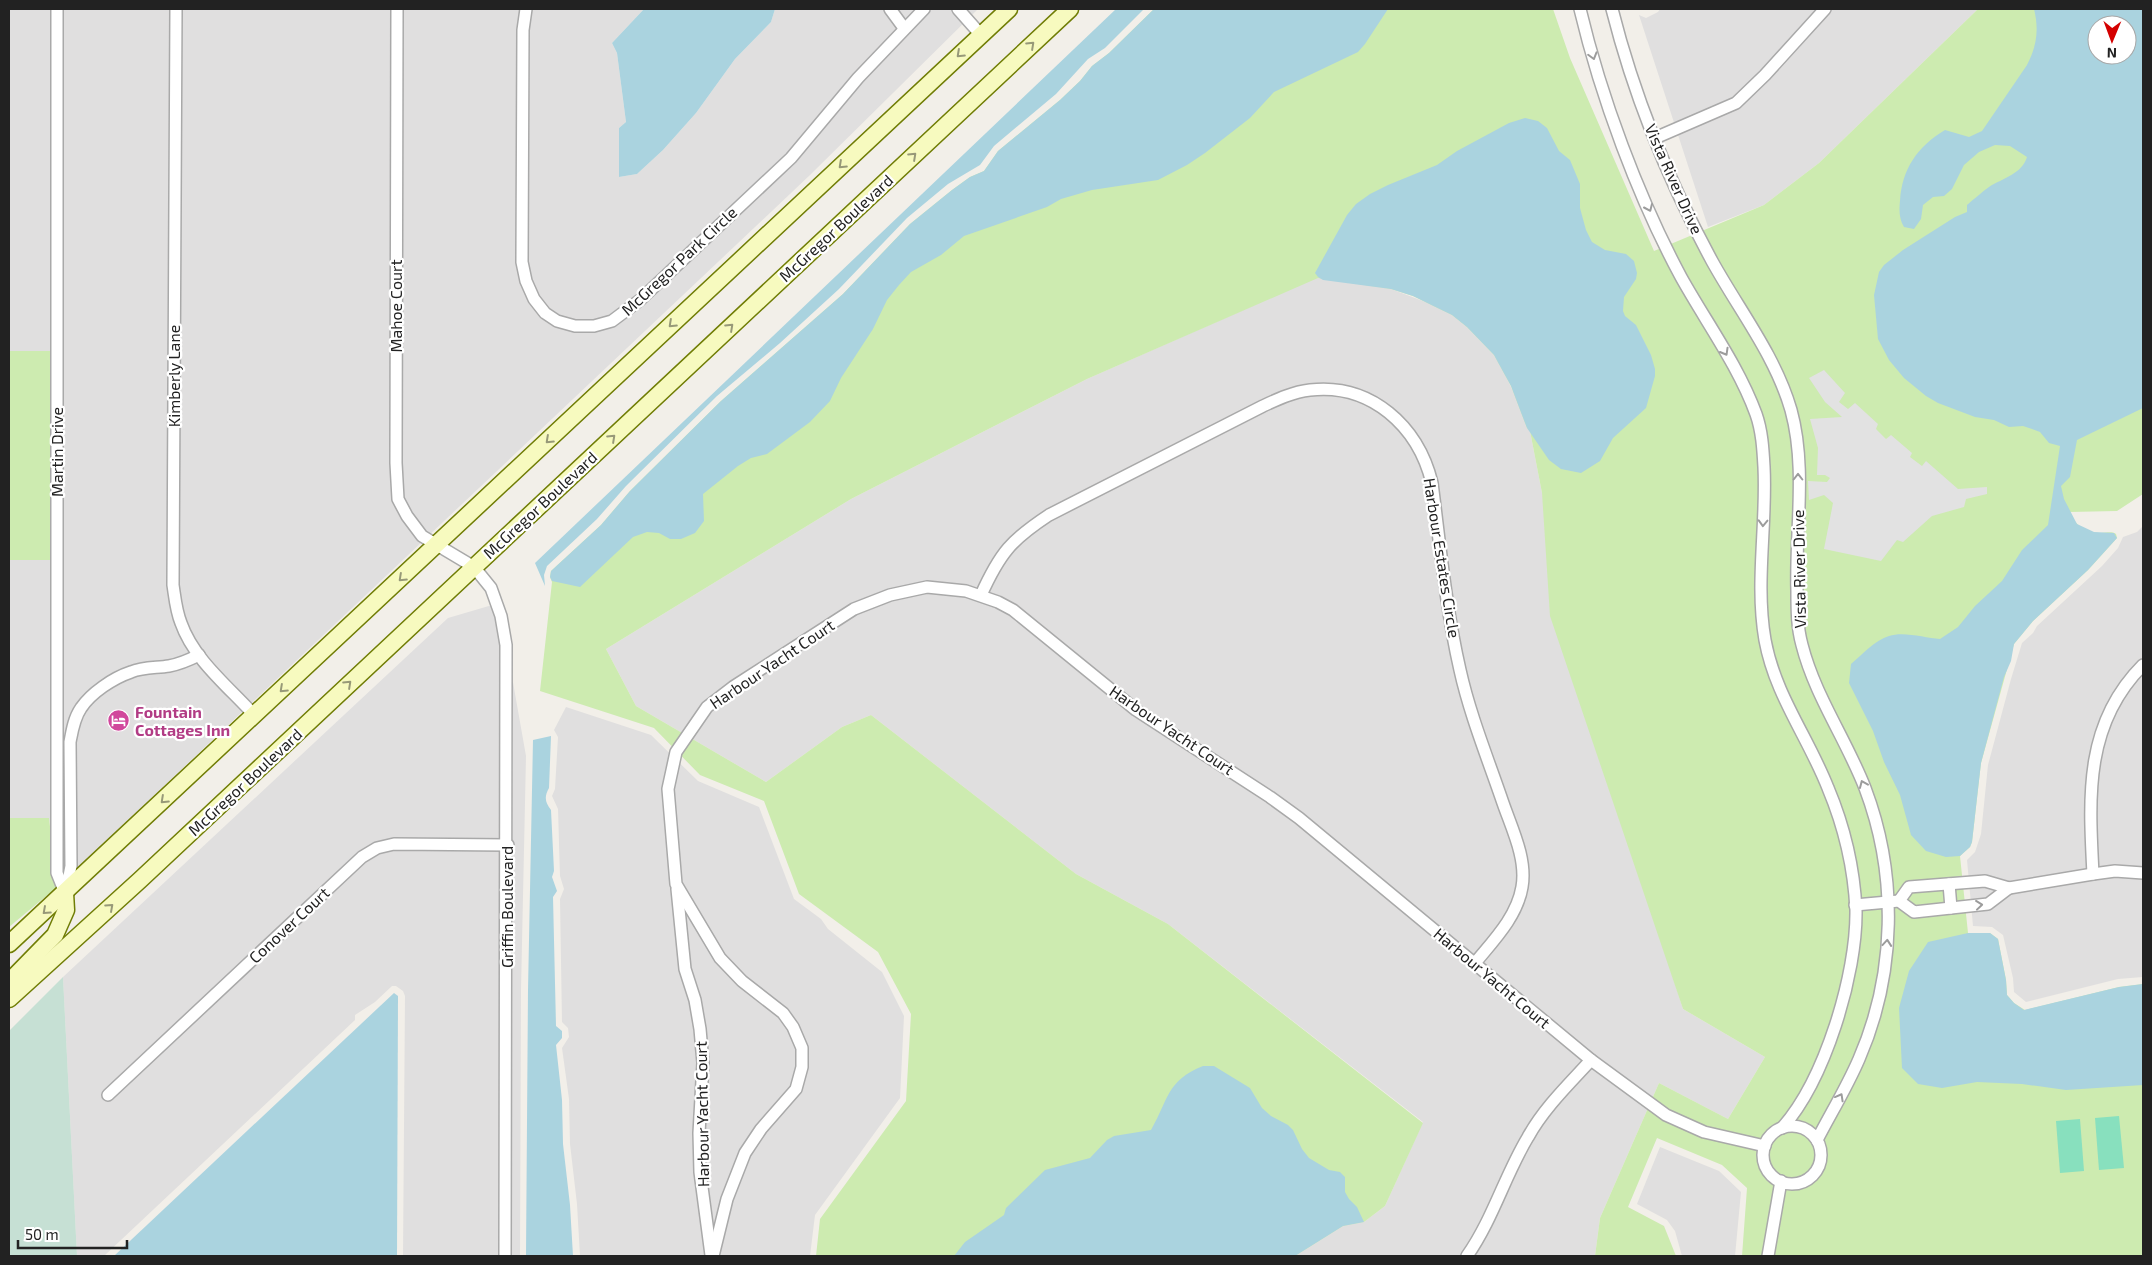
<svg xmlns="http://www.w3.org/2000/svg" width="2152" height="1265" viewBox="0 0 2152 1265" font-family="'Exo 2',sans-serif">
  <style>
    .residential { fill: #e0dfdf }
    .grass { fill: #cdebb0; fill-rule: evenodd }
    .wetland { fill: #c6e0d4 }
    .pitch { fill: #88e0be }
    .parking { fill: #e2e2e2 }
    .water { fill: #aad3df; fill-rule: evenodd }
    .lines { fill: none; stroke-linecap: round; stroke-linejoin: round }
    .street-casing { stroke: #a9a9a9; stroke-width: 14 }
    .secondary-casing { stroke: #707d05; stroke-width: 19 }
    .street { stroke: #fff; stroke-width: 11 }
    .secondary { stroke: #f7fabf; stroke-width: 16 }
    .oneway { stroke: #979978 }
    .oneway2 { stroke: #9c9c9c }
    .labels { text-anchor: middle; stroke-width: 4.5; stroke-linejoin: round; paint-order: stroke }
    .street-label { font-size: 16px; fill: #222; stroke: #fff }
    .hotel-label { font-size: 16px; font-weight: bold; fill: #b23c85; stroke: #fff; text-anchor: start }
  </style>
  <rect width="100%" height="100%" fill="#f2efe9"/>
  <!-- residential -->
  <g class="residential">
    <path d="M9,9h635l-32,34 5,10 9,69 -7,6v49l18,-3 26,-24 33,-37 39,-54 36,-37 4,-13h203l-168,166 -753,712 -8,-69h-40v-258h43l9,-209h-52z"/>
    <path d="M1660,9h318l-159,154 -55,42 -56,22 -69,-212 7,3 12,-6z"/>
    <path d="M1318,277l73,12 40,15 21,11 15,12 27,28 9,15 16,34 8,24 3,3 12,62 116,438 25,78 82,48 -37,62 -69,-36 -59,135 -5,38h-300l48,-30 21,-4 21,-16 38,-84 -255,-198 -92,-50 -205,-159 -29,12 -76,55 -130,-76 -30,-57 245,-150 236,-120z"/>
    <path d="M2143,526v451l-25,2 -92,23 -12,-10 -1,-14 -10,-43 -11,-8 -19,-1 -6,-66 8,-8 6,-18 7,-69 23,-86 11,-36 11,-10 4,-7 65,-60 16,-18 5,-11 14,-5z"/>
    <path d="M499,603l27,153 -5,234 -1,266h-117l2,-260 -2,-5 -7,-5h-4l-17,16 -20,13v5l-251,236h-27l-14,-279 385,-359z"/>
    <path d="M566,707l85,28 47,46 61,26 35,92 27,20 7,10 54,43 22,44 -4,82 -85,117 -5,41h-230l-3,-52 -7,-60 -1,-45 -7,-51 7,-11 -1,-9 -6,-6 -2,-123 4,-10 -4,-13 -2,-67 -6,-13 3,-7 3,-52 -4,-7z"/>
    <path d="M1660,1147l59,24 22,21 -6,64h-53l-7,-25 -8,-11 -30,-16z"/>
  </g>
  <!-- grass -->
  <g class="grass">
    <path d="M1154,9h399l17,49 84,193 110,-46 55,-42 159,-154h165v485l-26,17 -48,1c6,13 16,21 32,21 6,0 10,-2 15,1l1,4 -29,32 -55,51 -19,23 -33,119 -9,79 -2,5 -10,9 8,77h22l8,6 8,41 1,15 7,8 11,7 94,-23 24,-3v272h-401l5,-68 -25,-23 -65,-27 -29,69 36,19 12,30h-81l5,-38 59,-135 69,36 37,-62 -82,-48 -133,-393 -8,-123 -12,-62 -3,-3 -16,-42 -17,-31 -27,-28 -15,-12 -39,-19 -22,-7 -73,-11 -231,101 -236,120 -245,150 30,57 130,76 76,-55 29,-12 205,159 92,50 255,199 -38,83 -21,16 -21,4 -48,30h-479l4,-37 86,-118 5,-87 -33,-62 -79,-58 -35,-93 -64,-26 -46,-47 -114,-37 12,-109 -2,-5 1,-6 50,-46 29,-34 91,-90 122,-107 67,-70 42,-34 18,-13 14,-6 14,-20 62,-51 20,-19 12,-15 17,-13zM2097,25h30v30h-30z"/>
    <path d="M9,351h52l-9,209h-43z"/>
    <path d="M9,818h40l8,69 -48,40z"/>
  </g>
  <!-- wetland -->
  <path class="wetland" d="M63,977l14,279h-68v-225z"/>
  <!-- pitch -->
  <g class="pitch">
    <path d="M2119,1116l5,52 -25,2 -4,-52z"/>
    <path d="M2080,1119l4,52 -24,2 -4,-52z"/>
  </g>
  <!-- parking -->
  <path class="parking" d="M1824,370l21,23 -6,9 9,7 7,-6 23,21 -2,5 10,10 5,-4 21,18 -2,4 12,9 4,-5 32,28 29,-2v7l-21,5 -2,8 -32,9 -29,26 -6,-2 -16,21 -57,-12 9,-46 -9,-8 -15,5 -1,-19 19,1 3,-4 -5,-3h-8l1,-27 -8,-29 32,-2 -17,-15 -16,-24z"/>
  <!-- water -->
  <g class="water">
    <path d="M644,9h131l-4,13 -36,37 -39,54 -33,37 -26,24 -18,3v-49l7,-6 -9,-69 -5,-10z"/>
    <path d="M1116,9h28l-39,39 -17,11 -32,35 -62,52 -14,19 -32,19 -41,34 -68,71 -59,54 -63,53 -91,90 -29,33 -50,47 -3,9 1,11 -10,-23z"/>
    <path d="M1154,9h234l-23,35 -7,8 -84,40 -24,26 -45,35 -18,12 -29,15 -66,10 -31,9 -14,8 -83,29 -23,19 -30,17 -12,13 -12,15 -14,29 -32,49 -11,23 -20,21 -43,32 -16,4 -13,8 -35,28 1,27 -9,12 -14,6h-11l-11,-6 -12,-1 -14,5 -53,50 -28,-6 -2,-4 1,-6 50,-46 29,-34 91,-90 122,-107 67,-70 42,-34 18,-13 14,-6 14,-20 62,-51 20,-19 12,-15 17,-13z"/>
    <path d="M2034,9h109v399l-66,32 -7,37 -9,9 3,13 13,25 17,8 20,1 3,5 -29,32 -55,51 -19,23 -3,17 -7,16 -23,86 -9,79 -2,5 -10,9 -14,1 -20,-6 -15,-16 -11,-40 -16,-33 -11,-31 -24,-48 2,-19c12,-10 24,-24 38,-28 15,-5 36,2 51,3l18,-12 17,-21 27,-25 20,-31 26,-25 12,-79 -11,-3 -9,-11 -8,-3 -9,-3 -14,1 -15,-7 -19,-3 -37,-14 -12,-7 -22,-18 -15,-18 -11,-21 -4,-44 5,-23 5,-7 19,-15 52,-33 12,-5v-7c7,-6 15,-13 22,-18 14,-9 33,-13 38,-30l-17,-11 -15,-1 -16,7 -15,13 -12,24 -8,7 -11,1 -10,8 -2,14 -7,10 -10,-2c-5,-8 -5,-17 -4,-26 2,-32 17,-54 45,-71l24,7 13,-6 45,-66c10,-19 12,-36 7,-56zM2097,25h30v30h-30z"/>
    <path d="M1525,118l13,3 9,7 12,23 11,9 10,24v24l6,22 6,12 13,8 21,4 8,7 3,12 -1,6 -12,18 -1,14 2,5 11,9 15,30 4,14v7l-9,32 -33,30 -13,23 -19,12 -20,-4 -12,-9 -22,-32 -16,-42 -17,-31 -27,-28 -15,-12 -39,-19 -22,-7 -68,-9 -5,-3 -3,-4 32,-58 9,-11 14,-10 18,-9 49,-20 20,-14 52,-28z"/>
    <path d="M551,736l-2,52c-5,9 -4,14 2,22l3,61 -2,6 5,14 -4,6 3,129 6,5v7l-6,7 6,55 1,44 7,61 3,51h-47l2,-266 5,-250z"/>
    <path d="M1968,933h22l8,6 8,41 1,15 7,8 10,7 95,-23 24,-3v101l-77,5 -44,-6 -45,-2 -35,6 -24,-4 -16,-16 -3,-60 10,-37 19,-29z"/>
    <path d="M394,993l4,3 -1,260h-283z"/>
    <path d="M1203,1066h11l36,22 12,20 9,8 17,9 5,5 9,19 7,9 20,12 11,2 5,5v15l4,7 8,8 7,15 -21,4 -48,30h-341l11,-14 39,-27 2,-7 39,-38 45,-12 17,-18 7,-4 37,-6c18,-31 15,-49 52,-64z"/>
  </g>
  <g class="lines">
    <defs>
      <g id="street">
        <path d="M57,9v864l8,20"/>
        <path d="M176,9l-3,576c2,13 3,26 8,38 13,37 48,64 74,93"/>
        <path d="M397,9l-1,454 2,36 9,17 15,20 52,31 17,21 10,28 5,29 -1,611"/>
        <path d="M526,9l-3,21 -1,232 4,19 8,18 11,14 12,8 18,5h19l18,-5 28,-21 151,-142 67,-80 66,-69"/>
        <path d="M890,9l14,19"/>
        <path d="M958,9l23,26"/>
        <path d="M1580,9c21,88 58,188 101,268 25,45 57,88 75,137 6,17 7,35 8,53 3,57 -9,116 1,173 10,55 43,97 63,148 16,38 26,81 28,122 1,64 -31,170 -74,218"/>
        <path d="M1612,9c22,87 57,173 100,252 27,49 63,94 79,149 16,58 4,121 6,181 0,18 0,36 5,54 13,51 44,94 63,143 33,87 31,186 -6,271 -12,28 -28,54 -42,81"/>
        <path d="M1655,138l81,-35 29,-28 60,-66"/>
        <path d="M981,595c19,-42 30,-55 68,-80l214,-109c15,-7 30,-14 47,-16 61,-7 108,36 122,93 8,62 14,126 28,187 10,45 28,89 43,133 9,26 24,56 19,84 -5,30 -29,54 -47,76"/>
        <path d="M2093,874c-4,-77 -9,-150 50,-209"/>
        <path d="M1949,884l2,24"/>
        <path d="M677,889l8,80 10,31 5,29 3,34 -4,70 1,39 11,83"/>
        <path d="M66,891l5,-25 -1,-124c2,-11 4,-24 11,-34 10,-15 32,-30 50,-36 12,-5 26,-4 38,-6 11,-2 20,-6 30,-11"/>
        <path d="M1899,901l10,-14 76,-6 24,7 84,-14 22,-3 28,2"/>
        <path d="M1855,905l44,-4 15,11 74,-8 21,-16"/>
        <path d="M108,1095l254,-238 15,-9 17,-4 114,1"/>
        <circle cx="1792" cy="1155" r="29"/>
        <path d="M713,1256l14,-57 18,-46 16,-24 35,-40 6,-22v-19l-9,-21 -10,-14 -41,-32 -22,-23 -44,-74 -8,-95 8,-37 31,-45 26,-20 121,-78 36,-14 37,-8 39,4 32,11 15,8 123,100 134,87 29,21 292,242 75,55 38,17 61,14"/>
        <path d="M1467,1256c26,-37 38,-81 61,-119 16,-29 41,-53 63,-77"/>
        <path d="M1768,1256l13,-75"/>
      </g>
      <g id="secondary">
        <path d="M9,944l1000,-935"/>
        <path d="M9,982l46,-47 11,-25 -1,-17"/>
        <path d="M9,999l131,-119 930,-871"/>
      </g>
    </defs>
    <!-- street casing -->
    <use href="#street" class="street-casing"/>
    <!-- secondary casing -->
    <use href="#secondary" class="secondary-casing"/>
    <!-- street -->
    <use href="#street" class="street"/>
    <!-- secondary -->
    <use href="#secondary" class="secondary"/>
  </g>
  <!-- one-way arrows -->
  <defs><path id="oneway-chevron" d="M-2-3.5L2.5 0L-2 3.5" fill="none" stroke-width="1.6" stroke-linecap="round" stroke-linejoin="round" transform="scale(1.25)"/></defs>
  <g class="oneway">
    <use href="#oneway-chevron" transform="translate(1031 45) rotate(-43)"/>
    <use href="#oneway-chevron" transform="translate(960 54) rotate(137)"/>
    <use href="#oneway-chevron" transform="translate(913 156) rotate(-43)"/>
    <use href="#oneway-chevron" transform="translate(842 165) rotate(137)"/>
    <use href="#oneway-chevron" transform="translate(672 324) rotate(137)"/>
    <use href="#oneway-chevron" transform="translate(730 327) rotate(-43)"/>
    <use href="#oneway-chevron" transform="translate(612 438) rotate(-43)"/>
    <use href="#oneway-chevron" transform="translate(549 440) rotate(137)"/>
    <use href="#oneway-chevron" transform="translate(402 578) rotate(137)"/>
    <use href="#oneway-chevron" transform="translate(348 684) rotate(-43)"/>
    <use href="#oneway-chevron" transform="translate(283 689) rotate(137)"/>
    <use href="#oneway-chevron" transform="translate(164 800) rotate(137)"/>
    <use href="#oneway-chevron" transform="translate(110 907) rotate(-42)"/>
    <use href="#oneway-chevron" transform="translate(46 911) rotate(138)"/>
  </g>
  <g class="oneway2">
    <use href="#oneway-chevron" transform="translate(1593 56) rotate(74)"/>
    <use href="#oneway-chevron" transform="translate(1649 208) rotate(66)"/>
    <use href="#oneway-chevron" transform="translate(1725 352) rotate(60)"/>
    <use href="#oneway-chevron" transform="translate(1798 477) rotate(-90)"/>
    <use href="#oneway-chevron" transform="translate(1763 523) rotate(92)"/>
    <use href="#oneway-chevron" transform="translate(1863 784) rotate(-113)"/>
    <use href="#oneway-chevron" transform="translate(1979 905) rotate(-6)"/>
    <use href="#oneway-chevron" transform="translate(1887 943) rotate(-85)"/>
    <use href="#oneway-chevron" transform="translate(1840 1097) rotate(-61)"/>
  </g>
  <!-- icons -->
  <defs>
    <symbol id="hotel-disc" viewBox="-11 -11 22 22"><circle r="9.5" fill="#d1479c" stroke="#fff"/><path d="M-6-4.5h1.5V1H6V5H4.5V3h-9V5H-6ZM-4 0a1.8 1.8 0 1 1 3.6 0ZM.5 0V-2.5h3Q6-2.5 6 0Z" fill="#fff"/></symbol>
  </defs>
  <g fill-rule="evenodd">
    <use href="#hotel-disc" x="106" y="708" width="25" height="25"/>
  </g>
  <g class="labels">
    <!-- street labels -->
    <g class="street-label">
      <text transform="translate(1674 179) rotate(66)" y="6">Vista River Drive</text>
      <text transform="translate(836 228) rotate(-43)" y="6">McGregor Boulevard</text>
      <text transform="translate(679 261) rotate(-43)" y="6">McGregor Park Circle</text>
      <text transform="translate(396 306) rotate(-90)" y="6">Mahoe Court</text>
      <text transform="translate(174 376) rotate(-90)" y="6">Kimberly Lane</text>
      <text transform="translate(57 452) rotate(-90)" y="6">Martin Drive</text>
      <text transform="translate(540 505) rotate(-43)" y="6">McGregor Boulevard</text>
      <text transform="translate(1442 558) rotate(81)" y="6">Harbour Estates Circle</text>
      <text transform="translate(1799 569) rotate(-91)" y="6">Vista River Drive</text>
      <text transform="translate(772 664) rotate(-34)" y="6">Harbour Yacht Court</text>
      <text transform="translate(1172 730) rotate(34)" y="6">Harbour Yacht Court</text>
      <text transform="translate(245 782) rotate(-43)" y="6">McGregor Boulevard</text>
      <text transform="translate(507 907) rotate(-90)" y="6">Griffin Boulevard</text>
      <text transform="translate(289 925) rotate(-43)" y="6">Conover Court</text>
      <text transform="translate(1492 978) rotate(40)" y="6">Harbour Yacht Court</text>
      <text transform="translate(702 1114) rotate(-91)" y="6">Harbour Yacht Court</text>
    </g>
    <!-- hotel labels -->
    <g class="hotel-label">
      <text x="135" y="718">Fountain<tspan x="135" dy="18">Cottages Inn</tspan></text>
    </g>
  </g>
  <!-- border -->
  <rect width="2152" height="1265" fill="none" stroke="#222222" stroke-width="20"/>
  <!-- north arrow -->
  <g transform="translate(2112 40) rotate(181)"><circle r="24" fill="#ffffff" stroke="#a7a7a7"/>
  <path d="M0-4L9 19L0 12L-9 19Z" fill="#d40000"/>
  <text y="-8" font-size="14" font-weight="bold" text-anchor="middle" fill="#222222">N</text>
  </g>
  <!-- scale -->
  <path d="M18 1240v8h109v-8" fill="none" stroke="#222222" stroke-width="2.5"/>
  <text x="25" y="1240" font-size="15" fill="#222222" stroke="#ffffff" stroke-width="4" paint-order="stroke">50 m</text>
</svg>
